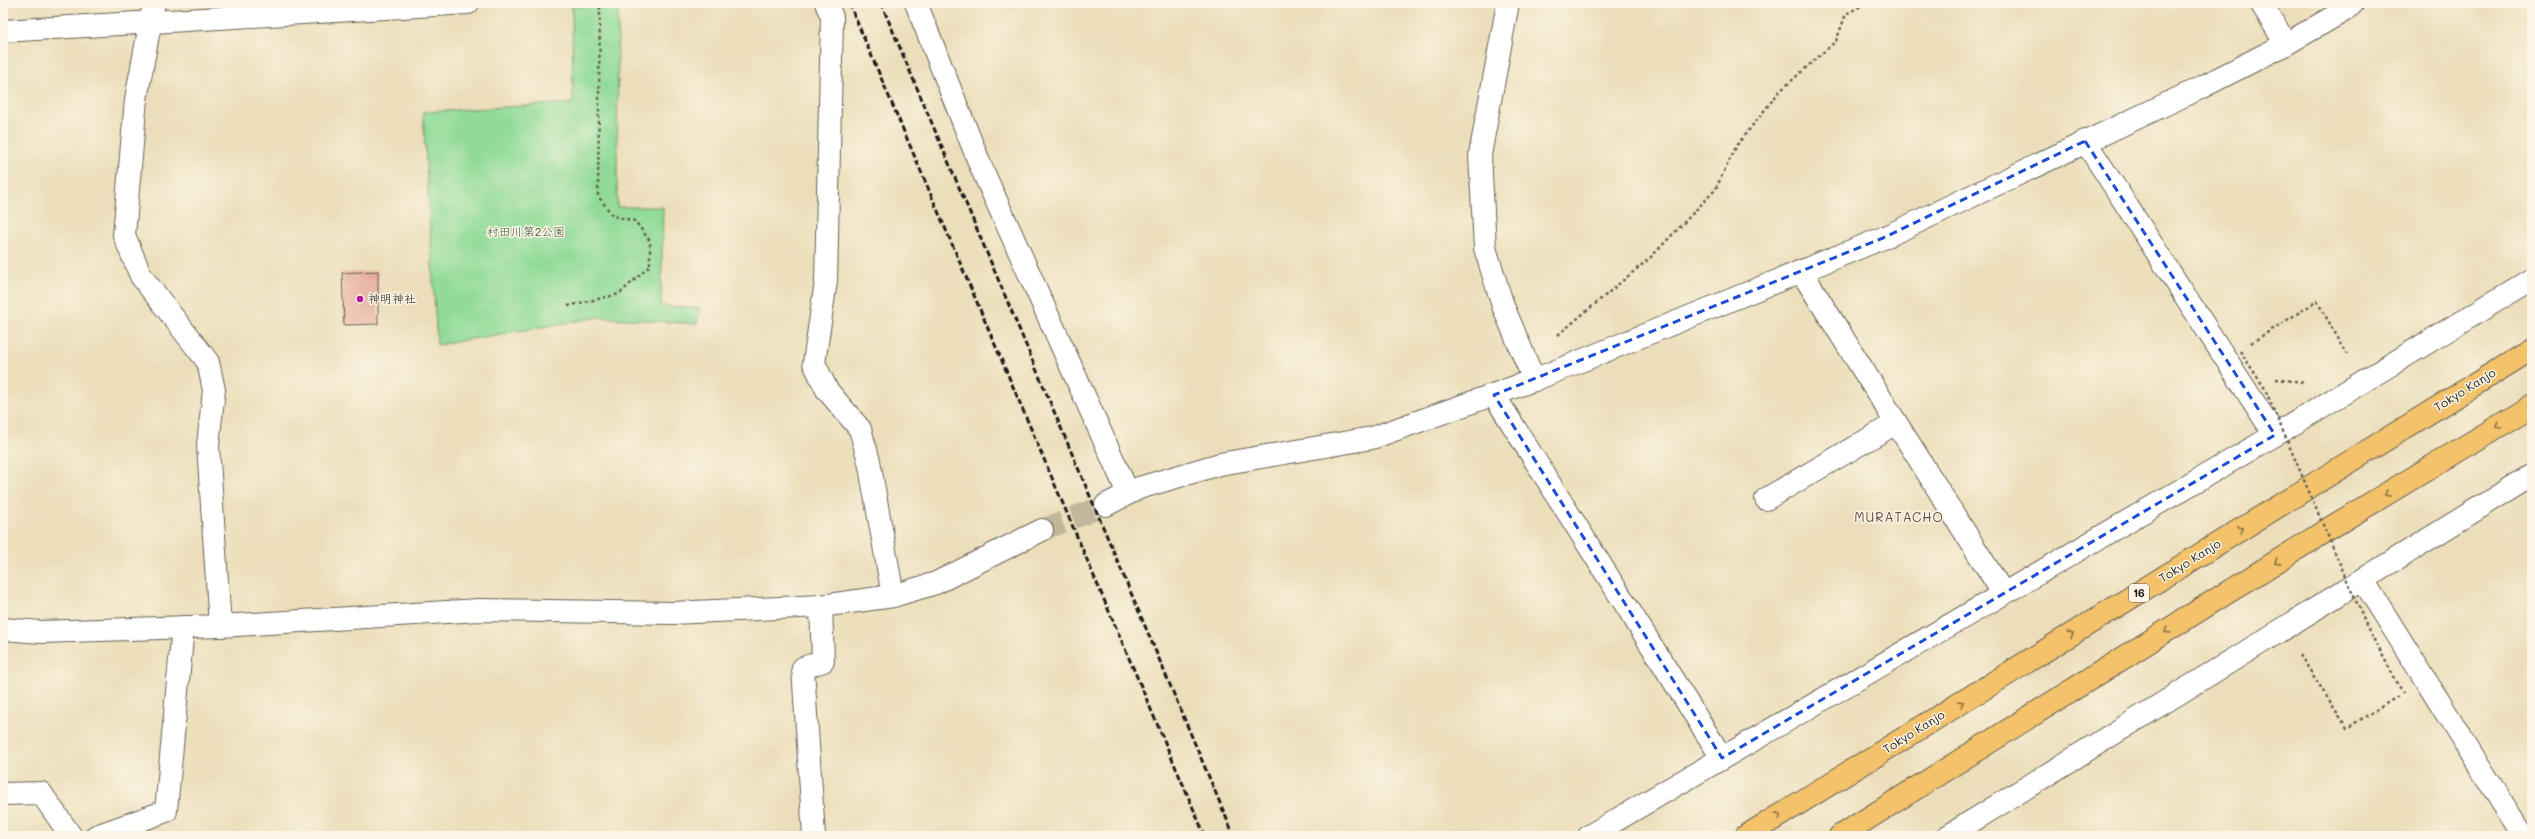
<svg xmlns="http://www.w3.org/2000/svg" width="2535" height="839" viewBox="0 0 2535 839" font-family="Mali,'Klee One',sans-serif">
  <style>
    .green { fill: #91db97; stroke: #567c5a }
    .building { fill: #e4ad9e }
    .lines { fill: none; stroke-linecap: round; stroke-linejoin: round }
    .minor-tunnel { stroke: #c2b79a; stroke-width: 22; stroke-dasharray: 22 11; stroke-linecap: butt }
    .minor-casing { stroke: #656053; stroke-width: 24 }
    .highway-casing { stroke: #656053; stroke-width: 24 }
    .path { stroke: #656053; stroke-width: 2.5; stroke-dasharray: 3 3; stroke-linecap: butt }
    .minor { stroke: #fff; stroke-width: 22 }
    .highway { stroke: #f3c26a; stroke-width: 22 }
    .rail { stroke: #1c1c1c; stroke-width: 3; stroke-dasharray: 6 3; stroke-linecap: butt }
    .path-bridge { stroke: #656053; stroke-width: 2.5; stroke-dasharray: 3 3; stroke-linecap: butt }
    .oneway { stroke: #886f43 }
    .marked { fill: none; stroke: #1d4ed8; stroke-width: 3; stroke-dasharray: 8 5; stroke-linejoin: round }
    .poi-dot { fill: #b5179e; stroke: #fcf5e5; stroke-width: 1.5 }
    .labels { text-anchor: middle; stroke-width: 3; stroke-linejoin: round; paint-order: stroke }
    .shield { fill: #fcf5e5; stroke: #5f5d58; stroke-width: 1 }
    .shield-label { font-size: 11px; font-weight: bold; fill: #1c1c1c }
    .park-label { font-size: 12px; fill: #3f5541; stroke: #fcf5e5 }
    .poi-label { font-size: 12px; fill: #1c1c1c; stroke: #fcf5e5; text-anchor: start }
    .street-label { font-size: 12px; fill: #1c1c1c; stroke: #fcf5e5 }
    .neighbourhood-label { font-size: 13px; letter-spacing: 1px; fill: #624f4a; stroke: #fcf5e5 }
  </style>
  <rect width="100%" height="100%" fill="#fcf5e5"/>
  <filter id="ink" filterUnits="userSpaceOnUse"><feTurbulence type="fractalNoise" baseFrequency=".025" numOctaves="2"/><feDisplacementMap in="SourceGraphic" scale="8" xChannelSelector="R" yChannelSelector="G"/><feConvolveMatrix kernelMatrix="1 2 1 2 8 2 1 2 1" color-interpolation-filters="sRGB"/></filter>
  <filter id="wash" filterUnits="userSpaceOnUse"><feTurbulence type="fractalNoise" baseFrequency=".012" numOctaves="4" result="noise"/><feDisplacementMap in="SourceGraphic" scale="16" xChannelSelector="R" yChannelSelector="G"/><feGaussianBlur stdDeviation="0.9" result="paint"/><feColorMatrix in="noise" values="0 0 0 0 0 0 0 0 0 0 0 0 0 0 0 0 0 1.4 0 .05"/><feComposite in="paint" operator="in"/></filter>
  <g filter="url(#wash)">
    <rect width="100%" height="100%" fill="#ecdeba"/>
    <!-- green -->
    <path class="green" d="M618,4l-1,203h46l-2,99 39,2 -3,16 -97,-7 -163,28 -14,-233 150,-9 -1,-96z"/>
    <g id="blocks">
      <!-- building -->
      <path class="building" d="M378,271v53l-34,1 -2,-52z"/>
    </g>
  </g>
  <g filter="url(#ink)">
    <use href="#blocks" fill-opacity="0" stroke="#656053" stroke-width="1"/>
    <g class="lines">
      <!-- minor-tunnel -->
      <path class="minor-tunnel" d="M1042,530l64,-25"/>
      <defs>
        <g id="minor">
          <path d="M154,3l-18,96 -12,136 17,41 67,86 6,28 -6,55 12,181"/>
          <path d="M826,3l6,14 -6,264 -12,82 13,27 33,39 9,32 24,135"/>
          <path d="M916,3l65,164 147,326"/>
          <path d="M1508,3l-28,152 5,93 18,58 31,74"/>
          <path d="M2261,3l25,41"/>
          <path d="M3,31l465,-28"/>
          <path d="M2085,141l190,294"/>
          <path d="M1801,271l202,322"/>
          <path d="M1494,395l228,363"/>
          <path d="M1766,499l130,-76"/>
          <path d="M1106,505l33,-17 81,-24 152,-26 162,-58 349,-142 315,-149 88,-45 61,-35 6,-6"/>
          <path d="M2363,580l160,256"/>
          <path d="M3,629l38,3 179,-6 259,-16 193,3 149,-7 72,-10 43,-13 106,-53"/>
          <path d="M3,794l38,-1 30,43"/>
          <path d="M96,836l70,-25 17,-184"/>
          <path d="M814,836l-11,-168 20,-7 -2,-55"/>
          <path d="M1589,836l686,-401 257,-156"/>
          <path d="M1948,836l584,-361"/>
        </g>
        <g id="highway">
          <path d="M1746,836l786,-487"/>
          <path d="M1840,836l490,-308 202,-122"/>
        </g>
      </defs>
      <!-- minor casing -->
      <use href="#minor" class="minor-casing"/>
      <!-- highway casing -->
      <use href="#highway" class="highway-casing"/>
      <!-- path -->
      <g class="path">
        <path d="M568,306l51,-12 31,-28v-25l-15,-20 -22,-5 -15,-20 2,-193"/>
        <path d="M1558,335l93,-78 64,-67 22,-45 42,-53 57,-51 10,-27 21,-11"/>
        <path d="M2251,343l66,-42 30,53"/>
        <path d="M2276,379l27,3"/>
        <path d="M2300,655l47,73 53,-33"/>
      </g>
      <!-- minor -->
      <use href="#minor" class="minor"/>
      <!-- highway -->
      <use href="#highway" class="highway"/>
      <!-- rail -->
      <g class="rail">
        <path d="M849,3l356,833"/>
        <path d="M881,3l353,833"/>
      </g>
      <!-- path-bridge -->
      <path class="path-bridge" d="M2240,351l24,36 103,240 36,66"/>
    </g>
    <!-- one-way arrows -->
    <defs><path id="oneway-chevron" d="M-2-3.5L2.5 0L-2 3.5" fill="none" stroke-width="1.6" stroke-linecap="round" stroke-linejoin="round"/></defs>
    <g class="oneway">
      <use href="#oneway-chevron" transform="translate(2499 426) rotate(149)"/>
      <use href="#oneway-chevron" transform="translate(2387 494) rotate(149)"/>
      <use href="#oneway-chevron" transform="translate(2241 529) rotate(-32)"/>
      <use href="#oneway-chevron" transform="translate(2277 562) rotate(148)"/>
      <use href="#oneway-chevron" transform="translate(2167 631) rotate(148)"/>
      <use href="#oneway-chevron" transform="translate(2071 634) rotate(-32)"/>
      <use href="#oneway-chevron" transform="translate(1961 703) rotate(-32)"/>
      <use href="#oneway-chevron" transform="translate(1779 815) rotate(-32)"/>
    </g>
  </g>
  <!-- marked area -->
  <path class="marked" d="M2085,141l190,294 -553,323 -228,-363 389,-157z"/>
  <!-- markers -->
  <circle class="poi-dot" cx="360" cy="299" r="4"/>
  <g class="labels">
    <!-- shield labels -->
    <rect class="shield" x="2129" y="584" width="20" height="18" rx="3"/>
    <g class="shield-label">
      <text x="2139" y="597">16</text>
    </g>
    <!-- park labels -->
    <g class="park-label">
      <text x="526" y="236">村田川第2公園</text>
    </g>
    <!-- poi labels -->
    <g class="poi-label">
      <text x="368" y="303">神明神社</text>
    </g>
    <!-- street labels -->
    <g class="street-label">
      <text transform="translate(2465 390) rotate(-32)" y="4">Tokyo Kanjo</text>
      <text transform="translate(2190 561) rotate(-32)" y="4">Tokyo Kanjo</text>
      <text transform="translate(1914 732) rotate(-32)" y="4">Tokyo Kanjo</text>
    </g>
    <!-- neighbourhood labels -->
    <g class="neighbourhood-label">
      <text x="1899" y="522">MURATACHO</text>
    </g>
  </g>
  <!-- margin -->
  <rect width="2535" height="839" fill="none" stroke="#fcf5e5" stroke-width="16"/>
</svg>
